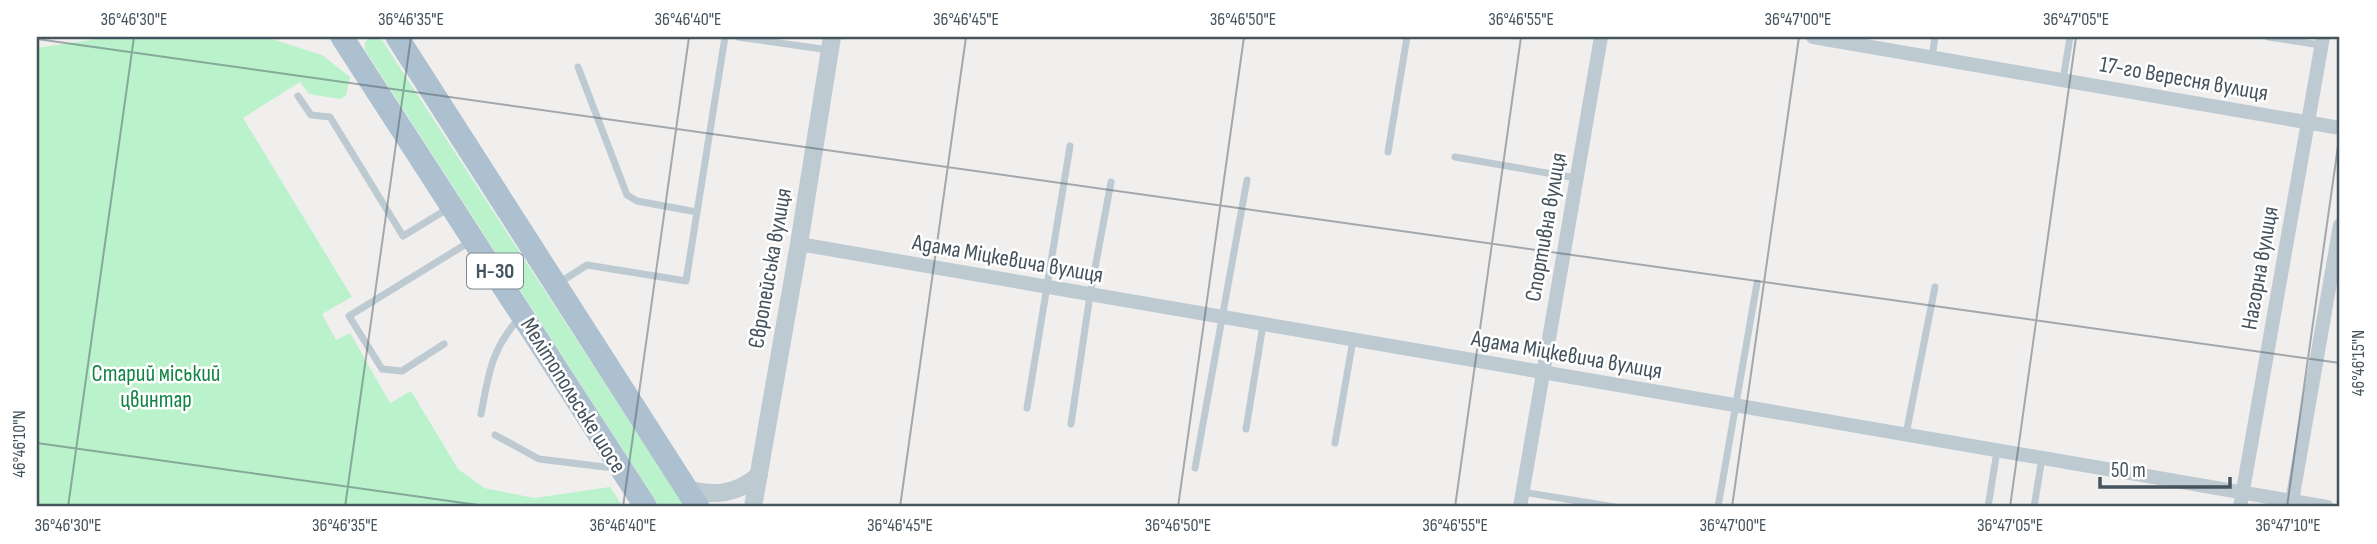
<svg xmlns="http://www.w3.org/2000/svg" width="2377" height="544" viewBox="0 0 2377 544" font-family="'Sofia Sans Condensed',sans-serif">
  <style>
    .green { fill: #baf2cc }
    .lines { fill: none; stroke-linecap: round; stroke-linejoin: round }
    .service { stroke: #becad2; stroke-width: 7 }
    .minor { stroke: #becad2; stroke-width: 14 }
    .tertiary { stroke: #becad2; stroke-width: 18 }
    .primary { stroke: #acc0cf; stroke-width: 23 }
    .ticks { fill: none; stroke: #45535d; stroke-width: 2; stroke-opacity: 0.45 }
    .labels { text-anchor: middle; stroke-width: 5; stroke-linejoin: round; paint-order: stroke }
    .shield { fill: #fff; stroke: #7d878e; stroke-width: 2 }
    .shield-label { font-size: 21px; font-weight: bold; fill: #45535d }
    .street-label { font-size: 23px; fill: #45535d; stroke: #fff }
    .park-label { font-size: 23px; fill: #118444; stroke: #fff }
    .neatline { fill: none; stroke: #45535d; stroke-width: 2.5 }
    .ticks-label { font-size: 18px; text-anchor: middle; fill: #45535d }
  </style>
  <rect width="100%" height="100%" fill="#f1eeee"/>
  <!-- green -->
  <g class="green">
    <path d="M110,37h155l57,18 28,22 -4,19 -6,3 -31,-5 -9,-12 -57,36 109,179 -30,17 14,26 14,-7 40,70 21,-12 47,78 26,19 50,10 76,-11 13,20h-586v-459z"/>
    <path d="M371,37l11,3 303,467h-25l-295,-457v-8z"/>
  </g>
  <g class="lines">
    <!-- service -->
    <g class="service">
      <path d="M738,37l91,13"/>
      <path d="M2268,37l53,8"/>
      <path d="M1932,57l3,-20"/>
      <path d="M578,67l49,128 10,6 60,11"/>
      <path d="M2063,80l7,-43"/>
      <path d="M298,96l13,19 19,2 73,119 46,-28"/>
      <path d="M1388,152l19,-115"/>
      <path d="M1455,157l121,21"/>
      <path d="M559,283l28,-18 99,16 39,-244"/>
      <path d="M444,344l-42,27 -20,-2 -33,-53 122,-75"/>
      <path d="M1027,408l43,-262"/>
      <path d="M481,414c8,-42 10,-64 39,-97"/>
      <path d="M1071,424l19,-129 21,-113"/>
      <path d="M1246,429l17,-104"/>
      <path d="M1906,434l29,-147"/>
      <path d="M495,435l44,24 74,9"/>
      <path d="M1335,443l18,-103"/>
      <path d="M1195,468l52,-288"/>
      <path d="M1522,492l93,15"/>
      <path d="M1718,507l39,-224"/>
      <path d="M1988,507l9,-56"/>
      <path d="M2034,507l8,-49"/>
    </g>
    <!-- minor -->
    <g class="minor">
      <path d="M1813,37l527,91"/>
      <path d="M799,244l1528,263"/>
      <path d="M1520,507l81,-470"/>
      <path d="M2240,507l83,-470"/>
      <path d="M2291,507l49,-282"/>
    </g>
    <!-- tertiary -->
    <g class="tertiary">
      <path d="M687,489c28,8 50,5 72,-14"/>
      <path d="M753,507l46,-263 33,-207"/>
    </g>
    <!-- primary -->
    <g class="primary">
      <path d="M342,37l304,470"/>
      <path d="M397,37l301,470"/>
    </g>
  </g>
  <!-- ticks -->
  <path class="ticks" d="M37,39l2303,324M37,443l455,64M68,507l66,-470M345,507l66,-470M623,507l66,-470M900,507l66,-470M1178,507l66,-470M1455,507l66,-470M1732,507l67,-470M2010,507l66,-470M2287,507l53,-375"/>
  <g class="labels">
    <!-- shield labels -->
    <rect class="shield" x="467" y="253.5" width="56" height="35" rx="5"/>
    <g class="shield-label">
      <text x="495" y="278">Н-30</text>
    </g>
    <!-- street labels -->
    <g class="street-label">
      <text transform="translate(2184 78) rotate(10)" y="8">17-го Вересня вулиця</text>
      <text transform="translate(1545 227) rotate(-80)" y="8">Спортивна вулиця</text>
      <text transform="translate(1008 258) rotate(10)" y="8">Адама Міцкевича вулиця</text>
      <text transform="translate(769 268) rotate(-80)" y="8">Європейська вулиця</text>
      <text transform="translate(2259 268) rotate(-80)" y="8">Нагорна вулиця</text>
      <text transform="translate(1567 354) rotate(10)" y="8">Адама Міцкевича вулиця</text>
      <text transform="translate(574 395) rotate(58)" y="8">Мелітопольське шосе</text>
    </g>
    <!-- park labels -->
    <g class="park-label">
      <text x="156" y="381">Старий міський<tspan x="156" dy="26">цвинтар</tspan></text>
    </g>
  </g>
  <!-- border -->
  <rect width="2377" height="544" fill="none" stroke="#ffffff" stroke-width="77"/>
  <!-- scale -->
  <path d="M2100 477v10h130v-10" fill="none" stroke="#45535d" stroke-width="3.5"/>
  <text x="2111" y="477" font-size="21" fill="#45535d" stroke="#ffffff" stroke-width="5" paint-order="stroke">50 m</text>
  <rect x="38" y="38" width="2300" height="467" class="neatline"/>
  <g class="ticks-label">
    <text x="134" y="25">36°46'30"E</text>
    <text x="411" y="25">36°46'35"E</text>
    <text x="688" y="25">36°46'40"E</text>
    <text x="966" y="25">36°46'45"E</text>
    <text x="1243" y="25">36°46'50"E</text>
    <text x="1521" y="25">36°46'55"E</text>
    <text x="1798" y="25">36°47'00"E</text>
    <text x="2076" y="25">36°47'05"E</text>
    <text transform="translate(2358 363) rotate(-90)" y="6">46°46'15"N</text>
    <text transform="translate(19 444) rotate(-90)" y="6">46°46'10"N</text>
    <text x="68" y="531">36°46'30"E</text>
    <text x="345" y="531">36°46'35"E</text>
    <text x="623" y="531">36°46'40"E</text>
    <text x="900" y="531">36°46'45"E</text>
    <text x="1178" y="531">36°46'50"E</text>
    <text x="1455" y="531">36°46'55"E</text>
    <text x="1733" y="531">36°47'00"E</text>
    <text x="2010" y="531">36°47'05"E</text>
    <text x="2288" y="531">36°47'10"E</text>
  </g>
</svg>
